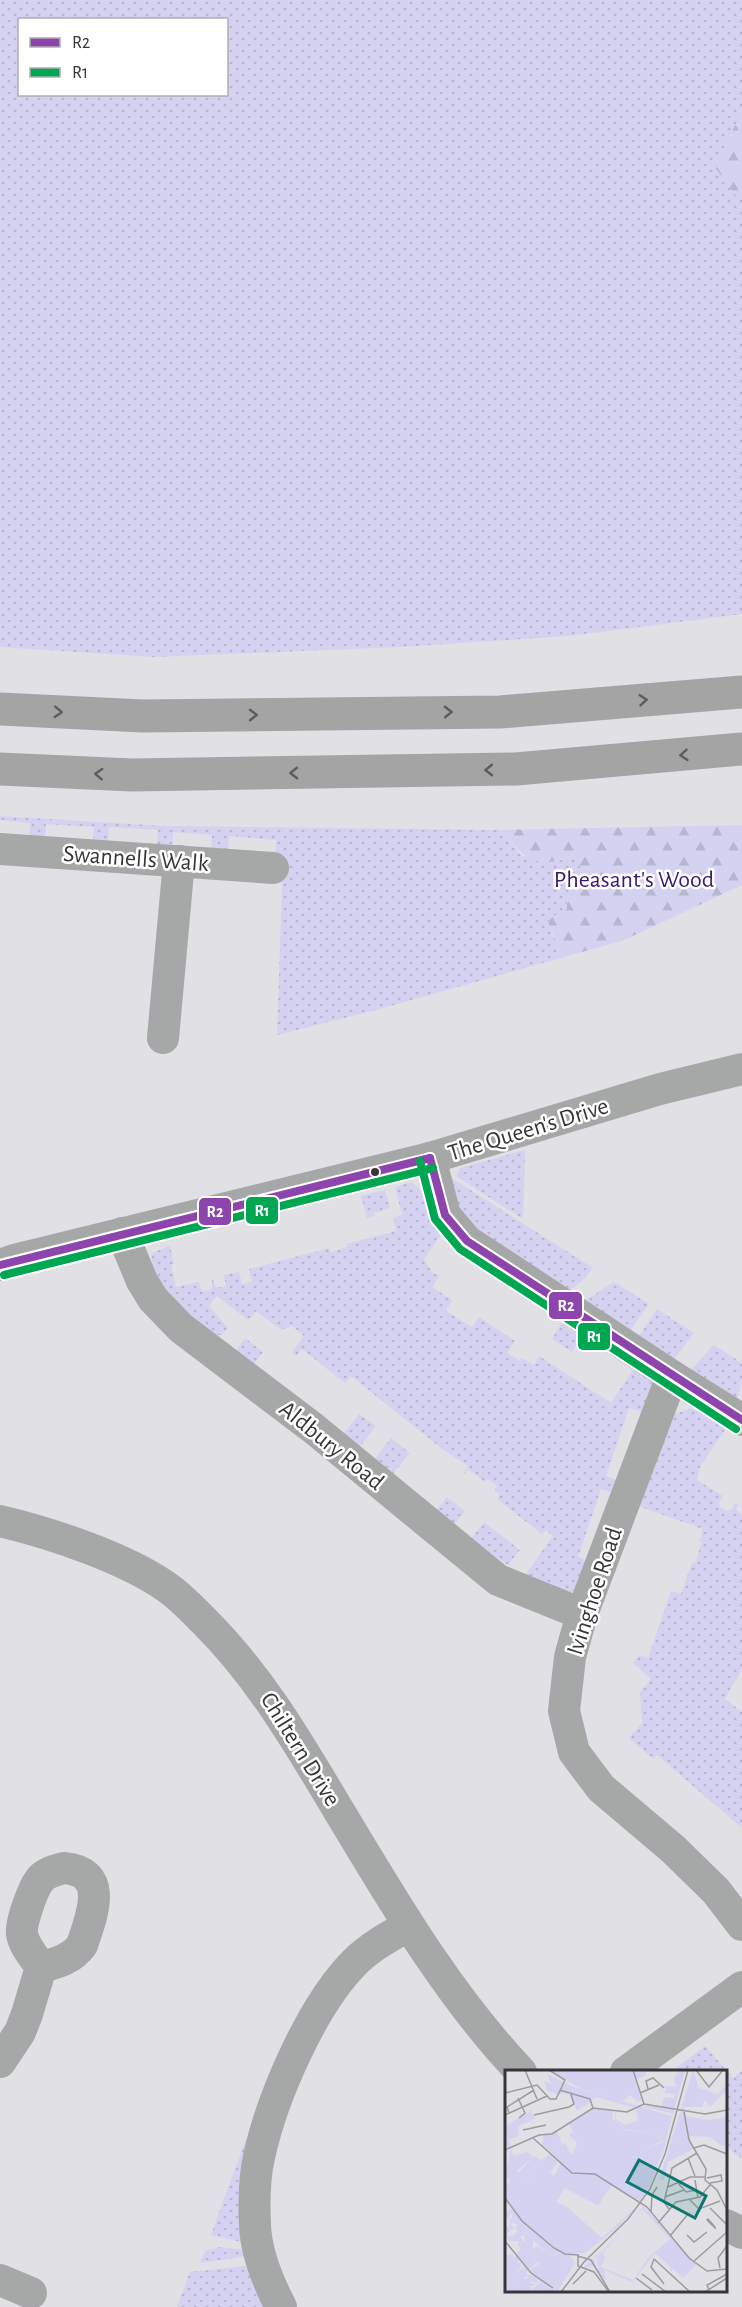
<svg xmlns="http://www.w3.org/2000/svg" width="742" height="2307" viewBox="0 0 742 2307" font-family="'Alegreya Sans',sans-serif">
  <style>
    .green { fill: url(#green-dots); fill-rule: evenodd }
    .forest { fill: url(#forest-firs) }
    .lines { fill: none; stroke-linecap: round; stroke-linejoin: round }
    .minor { stroke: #a6a7a7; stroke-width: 32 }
    .highway { stroke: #a4a4a5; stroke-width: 33 }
    .bus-1-casing { stroke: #fff; stroke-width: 12 }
    .bus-2-casing { stroke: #fff; stroke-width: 12 }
    .bus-1 { stroke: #8e44ad; stroke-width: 8 }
    .bus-2 { stroke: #00a651; stroke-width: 8 }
    .oneway { stroke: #5c5c5f }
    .bus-dot { fill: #363639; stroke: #fff; stroke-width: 2 }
    .labels { text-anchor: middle; stroke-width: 5; stroke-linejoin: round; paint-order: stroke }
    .street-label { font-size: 24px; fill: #363639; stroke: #fff }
    .park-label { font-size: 24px; fill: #361978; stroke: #fff }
    .inset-road { fill: none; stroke: #9c9ca0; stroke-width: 1.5 }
    .view { fill: #0f766e; fill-opacity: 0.15; stroke: #0f766e; stroke-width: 3 }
    .inset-edge { fill: none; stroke: #363639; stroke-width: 3 }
    .line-badge { stroke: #fff; stroke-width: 2 }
    .badge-label { font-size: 16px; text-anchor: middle; font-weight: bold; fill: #fff }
  </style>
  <defs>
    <pattern id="green-dots" width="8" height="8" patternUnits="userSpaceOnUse" patternTransform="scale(1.5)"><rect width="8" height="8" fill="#d5d2f1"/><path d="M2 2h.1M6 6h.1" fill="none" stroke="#b7b5cf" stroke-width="1.8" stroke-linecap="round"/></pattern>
    <pattern id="forest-firs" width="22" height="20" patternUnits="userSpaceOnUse" patternTransform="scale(1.5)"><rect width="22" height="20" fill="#d5d2f1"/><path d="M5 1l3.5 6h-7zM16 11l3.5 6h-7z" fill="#b7b5cf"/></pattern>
  </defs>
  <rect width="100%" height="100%" fill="#e0e0e5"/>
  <!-- green -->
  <g class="green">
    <path d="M0,0h742v614l-174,22 -168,11 -246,10 -154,-10zM20,20h206v74h-206z"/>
    <path d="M0,816l164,10 336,4 22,26 40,4 11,-6 7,12 1,13 -14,17v13l-16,22 7,14 -1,14 -181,51 -99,25 6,-178 -8,-1 1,-16 -47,-4 -1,17 -17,-2 1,-16 -39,-3 -1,16 -15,-1 1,-17 -49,-3 -1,16 -15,-1 1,-15 -48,-3 -1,15 -16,-1 1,-15 -30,-3z"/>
    <path d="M525,1150l-2,69 -67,-43 4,-8z"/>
    <path d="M450,1177l143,91 -9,11 -17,14 -103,-71z"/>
    <path d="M412,1182l10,10 18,44 -16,23 8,13 7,4 -7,11 20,13 -6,11 26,16 7,-10 36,24 -8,12 13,8 2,-3 12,7 5,-9 72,47 23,-35 17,12 1,6 -5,27 -18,-5 -23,68 12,5 -4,12 -13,-4 -23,68 17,6 -18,27 -7,3 -44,-19 27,-38 -7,-6 -4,4 -45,-35 3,-4 -6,-6 3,-3 -9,-7 -3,3 -17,-13 -5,6 5,-9 -27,-18 -90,-72 -6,7 -43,-34 -6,7 -4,-4 12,-16 -12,-10 -11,4 -25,-19 -8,9 -31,-24 -8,10 19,22 -7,7h-6c-23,-18 -69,-48 -63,-82l18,-7 4,17 -3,2 5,22 23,-5 3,10 10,-3v-11l4,10 10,-2 -2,-11 15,-3 3,12 10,-2 -3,-13 80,-21 2,4 16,-5v-3l49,-13 -3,-13 9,-3 -7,-28z"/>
    <path d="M385,1190l5,18 -16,5v3l-7,2 -6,-22z"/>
    <path d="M614,1282l35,22 -20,28 -46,-30z"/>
    <path d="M657,1309l37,24 -22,29 -35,-23z"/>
    <path d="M562,1323l20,13 -10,16 -20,-13z"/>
    <path d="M245,1338l18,14 -11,14 -17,-14z"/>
    <path d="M714,1345l28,18v19l-6,18 -47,-28z"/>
    <path d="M690,1408l9,3 27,17 -26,39 -3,13 26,16 -4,6 1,5 7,4 4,-1 5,-7 3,2 -3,5 6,4v155l-17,30 17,13v116l-85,-73 -4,4 -24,-21 13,-15 -2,-31 11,-13 -18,-16 6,-8 9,3 23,-67 10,3 11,-31h3l7,-21 -2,-1 3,-12 -65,-23 36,-91z"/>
    <path d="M359,1414l17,12 -19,24 -16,-13z"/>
    <path d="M391,1438l19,15 -19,23 -18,-14z"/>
    <path d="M447,1497l18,14 -12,15 -17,-15z"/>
    <path d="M484,1522l36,28 -12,15 -38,-25z"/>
    <path d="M705,2046l28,32 9,-7v84l-2,4 -14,-14v-73l-54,-1z"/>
    <path d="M252,2133l-2,111 -39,-9 35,-96z"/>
    <path d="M220,2247l27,3 1,6 -48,7 5,-12z"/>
    <path d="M254,2265l17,42h-94l13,-35z"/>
  </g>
  <!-- forest -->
  <g class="forest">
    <path d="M742,111v81l-6,4 -21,-29z"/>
    <path d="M742,825v60l-120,56 -65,18 1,-14 -10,-23 6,-7h7l6,-6c0,-16 0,-23 14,-30l-1,-13 -7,-12c-37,19 -49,3 -73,-24z"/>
  </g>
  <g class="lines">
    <!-- minor -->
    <g class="minor">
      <path d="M0,849l273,19"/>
      <path d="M163,1038l16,-177"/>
      <path d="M430,1158l15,57 22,26 205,135 70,44"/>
      <path d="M122,1233l20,48 11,18 28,29 132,100 185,152 84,34"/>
      <path d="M0,1265l14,-5 416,-102 230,-69 82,-20"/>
      <path d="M672,1376l-90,238 -12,43 -6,54 10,41 27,36 72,61 43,42 26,34"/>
      <path d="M0,1521c51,12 126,37 168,67 14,10 26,23 37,34 56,56 94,122 134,189 55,91 108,183 182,261"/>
      <path d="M64,1868c47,4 27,49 18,77 -10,14 -25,18 -41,22 -7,-10 -17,-21 -19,-33 -2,-10 11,-45 17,-53 5,-8 17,-11 25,-13z"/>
      <path d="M0,2062l20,-30 7,-18 14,-47"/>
      <path d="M626,2072l116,-85"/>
      <path d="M726,2225l16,8"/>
      <path d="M0,2280l31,13"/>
      <path d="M281,2307c-13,-25 -25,-53 -26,-82 -1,-22 -1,-47 4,-68 13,-60 53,-152 96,-195 15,-15 35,-26 53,-36"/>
    </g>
    <!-- highway -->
    <g class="highway">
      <path d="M0,709l143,7 357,-4 242,-20"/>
      <path d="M0,769l132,6 384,-6 226,-20"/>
    </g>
    <defs>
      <g id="bus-1">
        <path d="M430,1158l15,57 22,26 275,179"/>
        <path d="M0,1265l430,-107"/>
      </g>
      <g id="bus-2">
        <path d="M420,1161l15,58 25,30 276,180"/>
        <path d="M4,1275l429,-107"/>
      </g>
    </defs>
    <!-- bus-1 casing -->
    <use href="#bus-1" class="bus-1-casing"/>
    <!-- bus-2 casing -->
    <use href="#bus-2" class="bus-2-casing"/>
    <!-- bus-1 -->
    <use href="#bus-1" class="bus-1"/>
    <!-- bus-2 -->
    <use href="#bus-2" class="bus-2"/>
  </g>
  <!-- one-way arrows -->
  <defs><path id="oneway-chevron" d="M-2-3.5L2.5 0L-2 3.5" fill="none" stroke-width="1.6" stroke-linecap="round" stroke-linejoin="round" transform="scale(1.5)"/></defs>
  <g class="oneway">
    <use href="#oneway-chevron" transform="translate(643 700) rotate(-5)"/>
    <use href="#oneway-chevron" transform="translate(58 712) rotate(3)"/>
    <use href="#oneway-chevron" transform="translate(448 712) rotate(-1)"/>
    <use href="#oneway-chevron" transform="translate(253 715) rotate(-1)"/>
    <use href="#oneway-chevron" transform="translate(684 755) rotate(175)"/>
    <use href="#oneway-chevron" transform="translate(489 770) rotate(179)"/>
    <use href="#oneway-chevron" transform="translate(294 773) rotate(179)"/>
    <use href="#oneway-chevron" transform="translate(99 774) rotate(-177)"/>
  </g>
  <!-- markers -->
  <circle class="bus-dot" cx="375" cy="1172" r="5"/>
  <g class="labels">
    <!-- street labels -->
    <g class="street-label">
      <text transform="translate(136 858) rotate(4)" y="8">Swannells Walk</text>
      <text transform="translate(528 1129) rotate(-17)" y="8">The Queen's Drive</text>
      <text transform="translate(332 1445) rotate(39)" y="8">Aldbury Road</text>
      <text transform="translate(594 1591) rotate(-72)" y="8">Ivinghoe Road</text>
      <text transform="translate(301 1749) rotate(58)" y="8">Chiltern Drive</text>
    </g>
    <!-- park labels -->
    <g class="park-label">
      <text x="634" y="887">Pheasant's Wood</text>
    </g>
  </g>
  <!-- overview -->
  <g transform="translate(505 2070)">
    <rect width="222" height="222" fill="#e0e0e5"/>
    <path d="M45,0h96v5l-11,5 7,20 -4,2 -8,-7 -7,6 -45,-14zM42,4l30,15 14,13 -14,8 -8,-15 -6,-2 -7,4 1,-3 -10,-3 -3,-10 8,3zM88,38l20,2 -1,8 13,12 30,3 8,8 -21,9 15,17 -8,20 -9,14 -29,-17 15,11 -15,-9 -13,20 -33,-18 -9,14 11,5 35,31 35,-32 -20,22 -32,25h-23l-29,-23 -8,12 -1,-7 8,-6 -10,-9 4,9 -11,1 3,-5 -4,-2 7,-3 -4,-4 -5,6 -3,-6 3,3 1,-6 4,3 -3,-5 -9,9v-12l2,4 5,-4 -7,-10v-11l6,-6 -6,-5 5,-21v-7l-5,1v-23l26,-15 4,8 -17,7 1,10 -10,4 4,16 14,-4 6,5 -16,14 8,9 14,-16 15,12 7,-13 -12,-9 11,-6 -1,8 5,-14 8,13 5,-12 -8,-8 4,-3 -4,-8zM138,136l54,58 -14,14 -10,-9 -3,3 1,-4 -16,-15 -23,29 -28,-12 2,11 -13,-15 -11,3 40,-38 -29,29h1l1,5 4,5 -3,-12 27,-26 -20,21 2,6 -4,8 32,13 15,-22 22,-19 -28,-30 -5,7zM28,169v10l4,-3 13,9h10l5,11 10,-3 -18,29 -4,-5 1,5 -23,-2 10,-8 -5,-4 2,4h-9l6,-6 -6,-5 11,-8 -15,-16zM17,177l7,8 -3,4 2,6 -2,2 -6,-7 -4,3h5v4l-8,8 12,-6 1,1 1,5 -11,10 6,7h-17v-36l8,-2v5z" fill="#d5d2f1"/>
    <path d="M174,0h6l-12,44 -30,-8h19l2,-9 10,1 1,-4 -10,-1 1,-7 10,1 -2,-9zM188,0l6,18 19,6 9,-10v6l-17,17 -5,-7 -3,7h-18l2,9 22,4 19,-3v28l-5,1 -12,-9 -21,-1 5,13 -26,13 -4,18h-5zM107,2l-7,7 9,2 -4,8 14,13 -48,-15 35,5 -11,-9 -10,4 -8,-5 20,-2zM58,14l109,32 -8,33 -8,18 -14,-17 22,-8 -9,-9 -31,-4 -9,-10 1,-9v9l8,6 14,-4 -2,-13 -41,-11 -18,14 -3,-8 10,-6zM52,61l7,18 -5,7v-8l-7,5 -10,-8 2,-11zM44,85l9,6 -8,12 -11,-9 -14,16 -7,-7 16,-17 7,4zM8,141l19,18 -12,8 4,5 9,-11 27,22 19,-1 -9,4 5,7 -10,3 -5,-11 -12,-1 -15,-14 -6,4 8,15 5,1 -16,14 10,2 -4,6 3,2 8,-2 -10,5 1,5h-10l-6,-7 -1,-8 14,2 -6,-6 -10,2 15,-10 -4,-5 5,-5 -12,-10 2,-4h-10l-2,-5h6l10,-11 -2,-4 -8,2 -3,2 4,2 4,-2 -12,9 -1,-9 6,5 -2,-5 2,-3 -5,-6 7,6 3,-5 -6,-4z" fill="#d5d2f1"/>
    <path class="inset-road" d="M20,0l12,29M128,0l11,34M191,0l13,17 14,-17M143,19l-2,-8 7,-3 11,10M55,20l30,9 3,9M0,23l32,-8 13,14h6l9,-19 -16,-10M135,23l19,-8M13,28l7,15 -6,5M179,42l5,28 17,29 -1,11 12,10 10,20M4,43l-2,-6 27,-17M0,45l42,-19M29,45l35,-8 5,-3 -3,-10M18,60l23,-5M28,68l39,35 23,1 52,33 42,51 18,13 20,-2M189,78l10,-3 23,9M0,80l34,-15 13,-1 41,-26 34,4 17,-8 61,10 22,-4M183,88l7,18M202,108l14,-3 1,6 -12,2M190,110l3,18M173,113l8,9 11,-2M163,117l22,-10h15M160,127l19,-7M0,128l17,23 32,27 11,6 14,1M185,130l9,9 21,-8M205,138l17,17M164,139l-5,-7 8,-34 25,-15M146,142l1,-17 5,-8M203,149l7,8v1l-8,-8zM153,153l18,-21 24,-5 10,-12M182,165l7,7 13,-10M165,166l18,-22M0,171l26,32 22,15M189,191l33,-29M215,198l-2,-10 9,-12M137,204l24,18M131,208l16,12M68,214l13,-13M159,214l-13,-17 3,-8 36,33M204,220l-2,-5 20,-11M56,222l23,-30 44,-43 22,-30 15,-35 23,-84M104,222l-15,-20 -16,-6v-10l13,4 19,32M200,222l22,-14"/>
    <path class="view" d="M134,90l67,36 -11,22 -68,-36z"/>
    <rect width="222" height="222" class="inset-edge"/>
  </g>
  <g class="line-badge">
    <rect x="245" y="1196" width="34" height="29" rx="6" fill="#00a651"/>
    <rect x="198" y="1197" width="34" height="29" rx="6" fill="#8e44ad"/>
    <rect x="548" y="1291" width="35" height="29" rx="6" fill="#8e44ad"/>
    <rect x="577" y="1322" width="34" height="29" rx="6" fill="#00a651"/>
  </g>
  <g class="badge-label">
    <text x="262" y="1216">R1</text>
    <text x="215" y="1217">R2</text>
    <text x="566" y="1311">R2</text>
    <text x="594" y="1342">R1</text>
  </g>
  <!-- legend -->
  <rect x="18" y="18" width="210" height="78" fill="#ffffff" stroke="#afafb0" stroke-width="1.5"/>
  <rect x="30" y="38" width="30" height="9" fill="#8e44ad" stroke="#afafb0" stroke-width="1.5"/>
  <text x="72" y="48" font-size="18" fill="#363639">R2</text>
  <rect x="30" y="68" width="30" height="9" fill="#00a651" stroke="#afafb0" stroke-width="1.5"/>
  <text x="72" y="78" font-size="18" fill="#363639">R1</text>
</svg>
